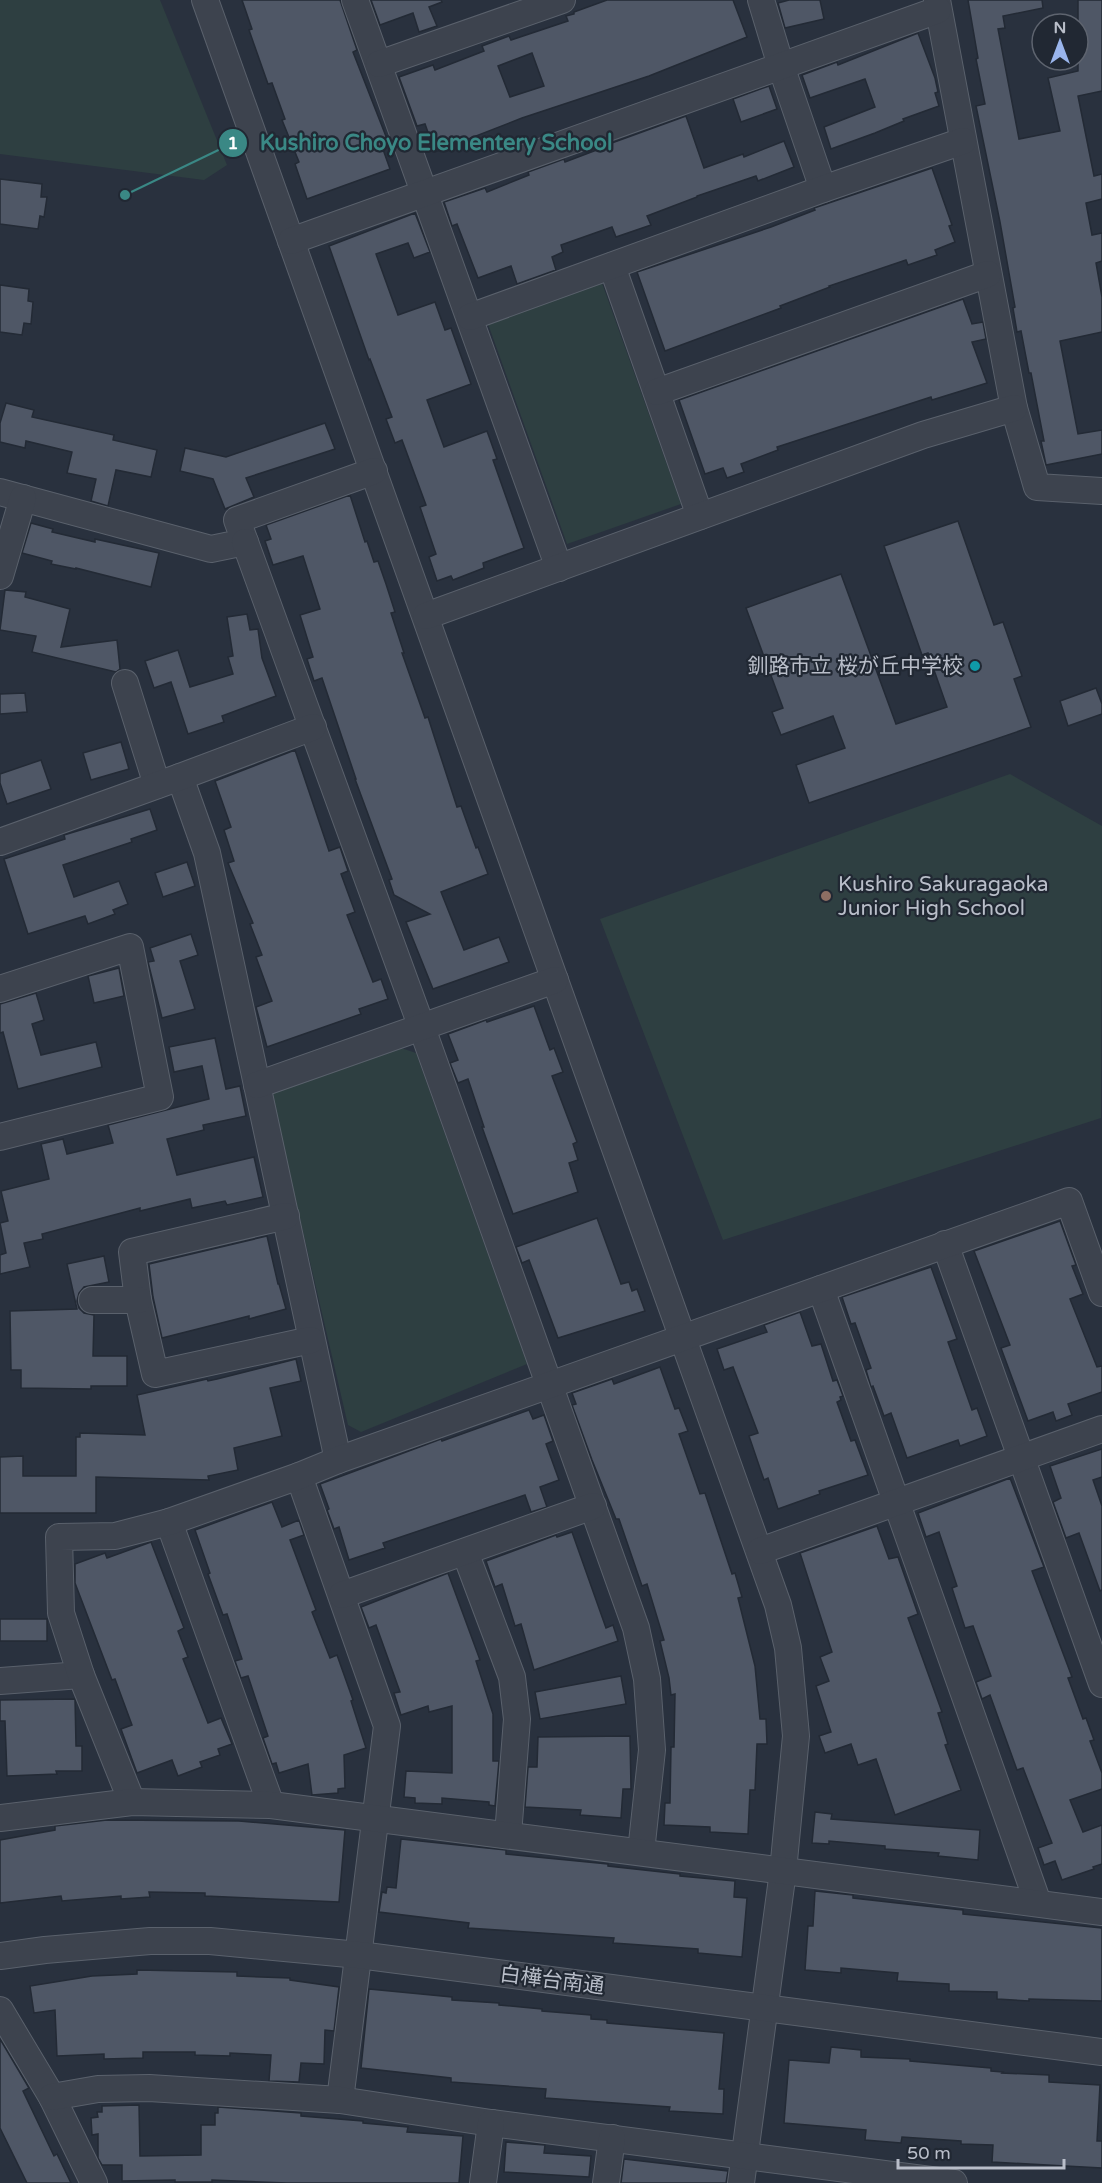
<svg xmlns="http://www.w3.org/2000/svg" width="1102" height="2183" viewBox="0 0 1102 2183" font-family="'Varela Round','Noto Sans JP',sans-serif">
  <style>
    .green { fill: #2e3f41 }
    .building { fill: #4f5766; stroke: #232a35; stroke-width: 1.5; fill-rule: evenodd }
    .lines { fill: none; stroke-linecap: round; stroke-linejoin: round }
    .street-casing { stroke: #5a616c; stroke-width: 28 }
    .street { stroke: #3d434e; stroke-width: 26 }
    .culture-dot { fill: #0f9aa8; stroke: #212833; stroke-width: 2 }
    .education-dot { fill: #8d6e63; stroke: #212833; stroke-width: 2 }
    .labels { text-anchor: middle; stroke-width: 4.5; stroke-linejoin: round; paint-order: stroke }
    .poi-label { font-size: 21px; fill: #b9bec9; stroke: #212833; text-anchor: end }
    .street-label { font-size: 21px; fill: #b9bec9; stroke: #212833 }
    .leader { fill: none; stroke: #3a8885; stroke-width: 2 }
    .callout-dot { fill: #3a8885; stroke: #212833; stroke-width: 2 }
    .mark-label { font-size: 18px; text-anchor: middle; font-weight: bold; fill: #fff }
    .callout-label { font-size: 22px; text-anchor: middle; font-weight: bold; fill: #3a8885; stroke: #212833; stroke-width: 4.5; stroke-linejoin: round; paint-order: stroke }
  </style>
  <rect width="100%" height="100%" fill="#29313e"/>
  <!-- green -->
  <g class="green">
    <path d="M0,0h160l67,165 -23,15 -204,-26z"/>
    <path d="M602,283l79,221 -114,40 -79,-220z"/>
    <path d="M1010,774l92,52 -1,292 -378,122 -123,-321z"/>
    <path d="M398,1047l18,6 111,311 -166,68 -13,-7 -77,-331z"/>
  </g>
  <!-- building -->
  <g class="building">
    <path d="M242,0h98l17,50 -4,2 34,87 -7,2 10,28 -83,30 -12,-35 4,-2 -17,-42 3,-1 -13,-36 -4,1 -19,-54 3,-1z"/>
    <path d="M371,0h70l1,2 -13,5 8,19 -18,6 -6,-19 -33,12z"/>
    <path d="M607,0h126l14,37 -98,39 -127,42 -87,34 -10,-28 -8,2 -18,-49 34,-12 2,5 49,-19 -2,-5 27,-10 2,4 57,-19 -2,-5 8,-2v-2zM532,53l12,33 -34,11 -12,-31z"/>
    <path d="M789,0h31l4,19 -39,9 -7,-25z"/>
    <path d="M968,0h74l1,8 -40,8 2,12 -7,1 21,110 41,-8 -12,-53 30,-7v-71h24v91l-24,5 16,80 8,-2v25l-16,4 6,32 10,-2v28l-6,2 6,34v35l-42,9 18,93 24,-4v24l-56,11 -5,-24h3l-13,-68h-2l-8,-42 -4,1 -4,-24 2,-1 -15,-85 -24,-116 9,-2 -9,-45 2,-1z"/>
    <path d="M918,33l17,45 3,14 -3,1 4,13 -36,13 1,2 -29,12 -44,16 -7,-22 51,-20 -10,-28 -55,19 -8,-23 35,-13 1,3z"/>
    <path d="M769,86l8,23 -36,13 -8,-23z"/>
    <path d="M686,116l18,52 39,-14 1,3 40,-16 10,26 -36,14 -2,-5 -59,20v1l-50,19 4,9 -35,12 -4,-10 -51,18 2,7 -11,5 4,13 -39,14 -6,-18 -33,12 -21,-54 -5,2 -8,-24 41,-14 2,4 42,-17 -1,-3 36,-13 1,3 45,-17 -1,-1z"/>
    <path d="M932,168l20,57 -3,1 6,16 -20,8 2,5 -29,10 -2,-5 -77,26 1,1 -50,19 1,2 -116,43 -28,-79 134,-45 44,-17 -1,-2z"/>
    <path d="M0,179l42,5 -1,13h6l-3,20 -4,-1 -2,13 -38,-5z"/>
    <path d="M415,213l15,39 -16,6 -6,-15 -32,11 22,61 37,-13 10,28 6,-2 20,56 -44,16 17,47 43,-16 10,28 -4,1 31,88 -41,15 1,5 -31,12 -2,-4 -14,5 -8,-24 7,-3 -16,-47 6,-2 -24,-65 -7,3 -9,-24 6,-2 -22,-58 -1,1 -40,-114z"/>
    <path d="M0,285l29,4 -1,12 5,1 -2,22 -7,-1 -2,12 -22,-3z"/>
    <path d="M963,299l9,25 11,-2 3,17 -14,3 15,41 -55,17 -1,-3 -154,50 1,3 -37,14 3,8 -17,6 -4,-10 -18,6 -26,-74z"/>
    <path d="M6,403l28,7 -2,7 82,18 -1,5 44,10 -6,27 -35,-7 -8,36 -17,-5 5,-22 -29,-6 5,-21 -46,-11 -1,7 -25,-6v-19z"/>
    <path d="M325,423l10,26 -89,29 8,19 -29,12 -12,-30 -33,-8 5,-23 41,9z"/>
    <path d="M350,495l15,47 2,-1 7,21 4,-1 8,23 9,28 -4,1 13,40h-2l23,65 3,-1 7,22 22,68 4,-1 15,42 2,-1 10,27 -47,18 23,58 35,-13 10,25 -76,27 -27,-67 24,-8 -36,-19 -5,-15 3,-1 -37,-100h1l-34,-101 -8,3 -7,-22 6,-2 -13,-42 20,-6 -17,-53 -30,9 -8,-24 6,-2 -5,-14z"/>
    <path d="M958,521l36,104 9,-3 19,54 -8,3 17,48 -222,76 -13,-38 49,-17 -12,-32 -52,19 -9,-23 11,-4 -37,-100 95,-34 55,150 51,-17 -19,-54 -6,2 -38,-109z"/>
    <path d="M31,523l22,6 -1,3 43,10v-3l64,14 -8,34 -75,-19v1l-25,-5 1,-3 -30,-8z"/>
    <path d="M5,590l21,2 -1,5 45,12 -9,38 56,-7 3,29 -4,3 -84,-20 4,-16 -36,-6z"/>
    <path d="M247,614l3,16 8,-1 4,29 14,38 -54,20 2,6 -36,12 -17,-52 -17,6 -9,-27 33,-11 12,37 43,-13 -5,-17 5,-1 -6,-39z"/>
    <path d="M1096,688l6,16v10l-34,12 -8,-25z"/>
    <path d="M25,693l2,19 -27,2v-20z"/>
    <path d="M121,742l8,27 -38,11 -8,-27z"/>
    <path d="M295,750l34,101 11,-4 8,24 -7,3 14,38 -8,3 26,67 8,-3 7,20 -29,10 2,5 -94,33 -11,-40 16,-6 -16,-44 6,-2 -12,-31 3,-1 -25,-60 6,-2 -10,-31 7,-3 -16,-46z"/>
    <path d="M41,760l10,29 -44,15 -7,-21v-9z"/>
    <path d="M150,809l7,21 -26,9 1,3 -69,23 11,32 45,-16 9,23 -15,6 2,4 -27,10 -3,-8 -57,18 -24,-75 61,-20 -1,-4z"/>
    <path d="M187,862l8,24 -32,11 -8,-24z"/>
    <path d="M191,934l7,21 -18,6 15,48 -33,9 -14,-56 6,-1 -4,-13z"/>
    <path d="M119,968l5,28 -30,7 -6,-27z"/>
    <path d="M36,993l8,27 -12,4 9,31 55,-13 6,25 -84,22 -15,-57 -3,1v-29z"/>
    <path d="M534,1006l16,44 4,-2 9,24 -11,4 25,66 -4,2 5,16 -9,3 9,29 -65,22 -31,-87h2l-16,-48 -10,4 -8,-20 8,-3 -10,-26 38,-14 1,2z"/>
    <path d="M215,1038l11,51 14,-3 6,30 -43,9 1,5 -37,9 10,36 77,-18 9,40 -36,8 -2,-4 -33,7 -2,-9 -50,12v-3l-98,26 1,5 -19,4 6,24 -30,7v-19l6,-2 -6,-30 8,-2 -7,-30 48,-12 -8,-35 22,-5 4,15 46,-11 -5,-18 101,-26 -7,-33 -28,6 -5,-25z"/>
    <path d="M597,1218l24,66 8,-2 3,9 5,-2 8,22 -87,27 -29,-78 -7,3 -6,-16z"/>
    <path d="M1060,1221l16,44 -4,1 11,28 -13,5 27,68 5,-1v26l-34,12 4,11 -16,6 -3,-9 -25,9 -27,-73 9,-3 -36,-94z"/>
    <path d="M267,1236l11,48h1l7,25 -37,10v-3l-87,22 -9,-41 -4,-33z"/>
    <path d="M104,1256l5,26 -25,5 -5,6 -2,8 2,7 5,5 10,2 -1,41h34v30h-36v3l-70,-1v-18h-10l-1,-59 67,-2 -10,-45z"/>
    <path d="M931,1267l26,72 -9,3 24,68 5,-2 10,28 -27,10 -2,-6 -51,18 -16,-45 -7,3 -11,-30 -2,1 -5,-17 5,-2 -16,-45 -4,1 -9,-27z"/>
    <path d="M800,1312l12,34 9,-2 12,37 4,-1 6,16 -3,1 1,3 -4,2 14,39 4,-1 13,35 -49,16 1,3 -42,15 -10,-31 -4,2 -15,-44 9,-3 -25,-66 -9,3 -7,-21 50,-17 -3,-7z"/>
    <path d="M296,1359l5,22 -31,7 12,48 -48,12 4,22 -30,6 1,4 -113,-3v36h-96v-56l23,-1v20h53v-39h4v-4l65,2 -8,-40 70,-16 1,2 9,-2z"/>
    <path d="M660,1367l15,42 4,-1 9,23 -9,3 21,60 5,-1 27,81 3,-1 7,24 -4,1 17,68 5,53h6l1,25h-10l-2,46h-5l-2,44 -38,-2v-5l-46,-2 1,-22h5l1,-56h3l1,-53 -4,1 -2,-17 -9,-37 4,-1 -17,-56 -5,2 -23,-67h-3l-24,-59 -20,-55 4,-1 -4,-11 40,-14 2,5z"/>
    <path d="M529,1410l4,9 11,-4 9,26 -7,3 13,36 -19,7 7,20 -16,5 -6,-17 -142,48 2,5 -36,12 -10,-33 -5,2 -7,-19 2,-1 -9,-25 121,-45 1,2z"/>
    <path d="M1102,1449v28l-9,3 9,26v84l-2,1 -21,-58 -13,5 -13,-36 8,-4 -11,-32z"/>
    <path d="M1010,1478l34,89 -12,4 40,106 -4,1 15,41 3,-1 8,22 -4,1 12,32v16l-32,11 13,32 19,-7v39l-9,3 1,2 -32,11 -7,-19 -11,4 -6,-17 14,-5 -29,-75 -6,2 -27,-75 -8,4 -6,-17 15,-6 -18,-50 -8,2 -13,-40 5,-2 -18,-54 -13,5 -8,-24z"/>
    <path d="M272,1502l10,25 17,-7 5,15 -14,5 26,70 -4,2 18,46 7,-3 16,45 -2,1 15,47 -22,7 1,33 -7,1v4l-26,2 -4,-31 -29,9 -3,-10 -4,1 -9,-26 5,-2 -20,-60 -7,2 -6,-17 7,-2 -15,-45 -4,1 -15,-41 2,-1 -15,-43z"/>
    <path d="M877,1526l12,33 9,-2 20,57 -10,4 34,94 -4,1 10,31 -3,1 16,45 -66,25 -19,-56 -18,6 -7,-21 -26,9 -6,-17 12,-4 -15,-46 13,-5 -9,-24 12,-5 -32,-99z"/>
    <path d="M572,1532l34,96 7,-3 5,16 -84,29 -13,-46 -6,2 -13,-42 -7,3 -9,-26 70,-26 1,2z"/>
    <path d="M151,1542l33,86 -6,3 10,26 -5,2 25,64 13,-5 11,26 -14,5 2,6 -20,7 2,5 -24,9 -6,-16 -35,13 -16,-44 11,-4 -17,-46 -3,1 -37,-97v-19l30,-11 2,5z"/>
    <path d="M448,1573l32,87 -4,1 17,53v47h6l-4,45 -6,-1v-3l-47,-4v6l-27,-1v-5l-11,-1 2,-26 46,2v-67l-23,6 -1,-6 -27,9 -7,-22 6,-1 -24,-67 -7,3 -8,-21z"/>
    <rect x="0" y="1619" width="47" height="22"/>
    <path d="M621,1676l5,28 -86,15 -5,-27z"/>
    <path d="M75,1699l1,47h6v25h-26l1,3 -50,2 -2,-55h-5v-21z"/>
    <path d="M630,1736l1,53h-8l-2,29 -41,-3 1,-5 -56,-3 3,-40h9l1,-30z"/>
    <path d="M815,1812l17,2 -1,5 149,11 -2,30 -40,-4 1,-3 -54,-4v-3l-56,-5v3l-17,-1z"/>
    <path d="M107,1820l132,1 106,9 -6,72 -134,-6v-3l-56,-1 1,5 -29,2v-3l-59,5 -1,-5 -61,7v-63l55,-10v-4z"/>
    <path d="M401,1839l105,11v4l102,10v2l72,8v2l55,5 -1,16 13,1 -5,59 -44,-4v-4l-85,-6 1,-5 -146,-10 1,-5 -90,-11 3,-20 4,1 1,-6 9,1z"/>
    <path d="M815,1891l38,4v3l44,5 66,7v4l139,14v73l-73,-2v2l-32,-2v-7l-48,-1v-7l-52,-3 1,-8 -57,-5v5l-36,-3 3,-44h5z"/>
    <path d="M137,1970l100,2v4l53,2v2l49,7 -5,44 -9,-1 -1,34 -23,-1 -2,19 -30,-1 2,-26 -41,-2v3l-35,-1v-3h-52v6l-39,1v-5l-47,2 -2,-46 -21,3 -4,-27 62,-10 45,-2z"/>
    <path d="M369,1989l83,8v3l47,3v2l43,4v2l49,4v4l16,1v3l117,10 -5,56h5l-1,25 -54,-3 1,-4 -125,-9 1,-9 -95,-7v-4l-90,-10z"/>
    <path d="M0,2039l29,49 -6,3 31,65 3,-2 14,29h-44l-27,-55z"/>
    <path d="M831,2047l30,3v7l49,2v2l81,7v3l12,1 -1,1 47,2v7l51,3 -3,56h5v27l-110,-6 1,-17 -32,-1v-3l-59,-4 -1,6 -36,-3 1,-10 -82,-7 5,-63 40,3z"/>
    <path d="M139,2105l1,51 61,-1v-30h14v-12h3v-6l83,6v3l62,5v2l45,4 -1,5 56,4 -4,47h-172l-75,-3v2h-37v-2l-53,1v-16h-20l-4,-7v-24l-6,1 -1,-17 7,-1 -1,-5h5v-6z"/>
    <path d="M506,2142l39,3 -1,8 47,3 -2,21 -85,-5z"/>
    <path d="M624,2159l104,12 -2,12h-105z"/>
  </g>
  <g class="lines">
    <defs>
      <g id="street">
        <path d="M205,0l573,1605 10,43 8,88 -13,135 -42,312"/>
        <path d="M355,0l204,568"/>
        <path d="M761,0l20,66 42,123"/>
        <path d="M937,0l77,408 23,79 65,4"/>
        <path d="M379,64l183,-64"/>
        <path d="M291,241l647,-231"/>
        <path d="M612,266l88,250"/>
        <path d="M470,317l353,-128 140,-48"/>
        <path d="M657,392l331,-118"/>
        <path d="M0,492l211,57 34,-7 -8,-22 137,-49"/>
        <path d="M245,542l177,486 214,600 11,51 5,71 -11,102"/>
        <path d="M0,576l23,-78"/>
        <path d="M426,616l497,-181 91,-27"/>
        <path d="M125,683l32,102"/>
        <path d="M180,777l27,76 131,607"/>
        <path d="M0,842l180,-65 133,-50"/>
        <path d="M0,989l130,-42 30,150 -160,40"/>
        <path d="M257,1085l298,-105"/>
        <path d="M286,1216l-154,36 6,48 17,74 156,-34"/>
        <path d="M945,1244l157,440"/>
        <path d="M821,1289l217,614"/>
        <path d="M92,1300h46"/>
        <path d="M299,1476l88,250 -47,374"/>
        <path d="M169,1522l102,283"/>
        <path d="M760,1551l342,-122"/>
        <path d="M465,1552l47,125 5,42 -9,116"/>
        <path d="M342,1595l251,-89"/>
        <path d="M0,1681l81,-6"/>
        <path d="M132,1802l-51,-127 -20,-62 -2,-76 56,-1 54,-14 130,-46 39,-16 731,-259 33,92"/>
        <path d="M0,1818l132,-16 139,3 831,107"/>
        <path d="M0,1956l45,-6 105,-9h60l149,14 743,97"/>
        <path d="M0,2010l52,87 42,86"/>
        <path d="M52,2097l46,-8 51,-1 191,12 151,23 463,60"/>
        <path d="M483,2183l8,-60"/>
        <path d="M606,2183l6,-45"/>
      </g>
    </defs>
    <!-- street casing -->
    <use href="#street" class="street-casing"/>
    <!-- street -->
    <use href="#street" class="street"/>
  </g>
  <!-- markers -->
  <circle class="culture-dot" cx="975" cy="666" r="6"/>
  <circle class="education-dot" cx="826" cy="896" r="6"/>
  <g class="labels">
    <!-- poi labels -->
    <g class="poi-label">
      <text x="963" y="673">釧路市立 桜が丘中学校</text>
      <text x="838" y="891" text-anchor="start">Kushiro Sakuragaoka<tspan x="838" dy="24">Junior High School</tspan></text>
    </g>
    <!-- street labels -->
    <g class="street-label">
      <text transform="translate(552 1980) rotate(7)" y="7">白樺台南通</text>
    </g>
  </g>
  <!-- callouts -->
  <path class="leader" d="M125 195L233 143"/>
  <g class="callout-dot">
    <circle cx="125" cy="195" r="6"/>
    <circle cx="233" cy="143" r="15"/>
  </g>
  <g class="mark-label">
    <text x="233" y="149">1</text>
  </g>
  <g class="callout-label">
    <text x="436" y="150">Kushiro Choyo Elementery School</text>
  </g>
  <!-- north arrow -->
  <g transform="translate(1060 42)"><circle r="28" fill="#212833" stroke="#5e646f" stroke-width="1.5"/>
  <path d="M0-4.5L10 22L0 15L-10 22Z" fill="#9ab5ec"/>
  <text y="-9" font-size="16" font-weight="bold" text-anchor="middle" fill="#b9bec9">N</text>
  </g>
  <!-- scale -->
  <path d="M898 2159v9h166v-9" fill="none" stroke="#b9bec9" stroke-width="3"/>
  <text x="907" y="2159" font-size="18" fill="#b9bec9" stroke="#212833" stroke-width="4.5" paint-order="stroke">50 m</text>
</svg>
